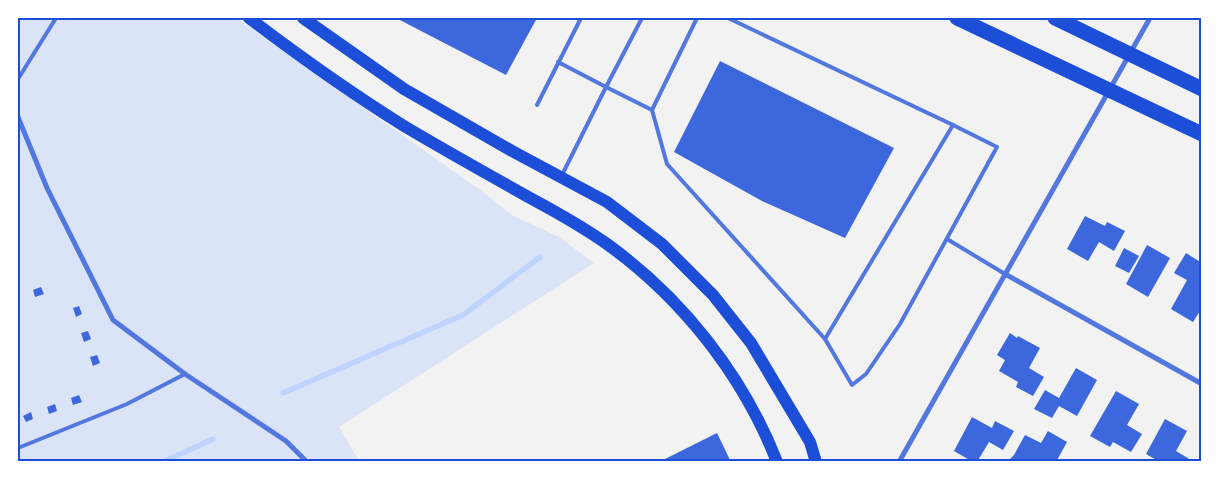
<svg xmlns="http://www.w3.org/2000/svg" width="1219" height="479" viewBox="0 0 1219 479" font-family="Lato,sans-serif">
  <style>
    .green { fill: #dbe4f7 }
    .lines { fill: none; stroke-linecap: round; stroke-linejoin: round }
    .stream { stroke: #bfd3fe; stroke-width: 5.5 }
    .building { fill: #3d67dc }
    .service { stroke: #5277de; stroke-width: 4 }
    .minor { stroke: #5277de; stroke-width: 5 }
    .primary { stroke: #1d4ed8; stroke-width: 12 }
    .motorway { stroke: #1d4ed8; stroke-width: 15 }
    .neatline { fill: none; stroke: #1d4ed8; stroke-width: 2 }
  </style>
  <rect width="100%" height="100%" fill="#f2f2f2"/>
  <!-- green -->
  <path class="green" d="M18,18h218l247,174 29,23 47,22 35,26 -255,164 20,34h-341z"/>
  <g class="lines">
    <!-- stream -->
    <g class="stream">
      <path d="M283,393l180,-78 77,-58"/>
      <path d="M163,462l50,-23"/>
    </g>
  </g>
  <!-- building -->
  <g class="building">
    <path d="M396,18h141l-31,57z"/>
    <path d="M720,61l174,87 -49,90 -83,-37 -88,-49z"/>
    <path d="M1085,216l20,10 2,-4 18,9 -11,20 -15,-9 -11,19 -21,-12z"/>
    <path d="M1147,245l23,13 -22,39 -22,-13z"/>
    <path d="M1124,248l15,8 -10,17 -14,-7z"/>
    <path d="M1186,253l16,10v45l-9,14 -22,-13 16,-29 -13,-7z"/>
    <path d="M41,287l3,7 -9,3 -2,-7z"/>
    <path d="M79,306l3,8 -6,3 -3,-9z"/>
    <path d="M88,331l3,8 -7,3 -3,-9z"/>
    <path d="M1010,333l7,5 1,-2 22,12 -11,20 15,9 -11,19 -17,-9 2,-5 -19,-11 6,-11 -8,-5z"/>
    <path d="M97,355l3,8 -7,3 -3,-9z"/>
    <path d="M1076,368l21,12 -20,36 -18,-10 -7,12 -18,-9 11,-19 14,8z"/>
    <path d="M1116,391l23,13 -12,21 15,9 -11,18 -18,-10 -3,5 -20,-11z"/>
    <path d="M79,395l3,7 -9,3 -2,-7z"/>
    <path d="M55,404l2,7 -8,3 -2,-7z"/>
    <path d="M31,412l2,7 -7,3 -3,-6z"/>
    <path d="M972,417l20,11 3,-7 19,10 -11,19 -14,-8 -12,20h-4l-19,-11z"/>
    <path d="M1165,419l22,12 -11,20 15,9 -1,2h-30l-14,-8z"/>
    <path d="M1048,431l19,11 -11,20h-49l7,-7 11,-20 16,8z"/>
    <path d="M717,433l14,29h-72z"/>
  </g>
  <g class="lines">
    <!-- service -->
    <g class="service">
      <path d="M558,62l48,25 36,-69"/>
      <path d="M18,79l38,-61"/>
      <path d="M537,105l44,-87"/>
      <path d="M652,110l45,-92"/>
      <path d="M562,175l44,-88 46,23 15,54 158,175 128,-214 -225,-107"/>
      <path d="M947,239l58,35"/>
      <path d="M825,339l27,46 14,-11 34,-50 97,-177 -44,-22"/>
      <path d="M18,448l109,-44 58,-30"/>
    </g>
    <!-- minor -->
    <g class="minor">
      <path d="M18,117l29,71 66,132 72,54 101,67 21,21"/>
      <path d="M1005,274l197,110"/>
      <path d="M899,462l251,-444"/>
    </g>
    <!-- primary -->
    <g class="primary">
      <path d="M249,18c50,38 102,75 155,108 42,25 85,49 128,73 26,14 51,28 75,45 75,54 136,131 170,218"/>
      <path d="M303,18l101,71 108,62 95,51 55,42 51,51 38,48 59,99 6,20"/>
    </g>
    <!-- motorway -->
    <g class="motorway">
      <path d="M957,18l245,116"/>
      <path d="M1055,18l147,71"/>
    </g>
  </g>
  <!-- border -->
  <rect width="1219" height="479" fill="none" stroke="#ffffff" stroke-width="38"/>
  <rect x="19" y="19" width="1181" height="441" class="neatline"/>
</svg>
